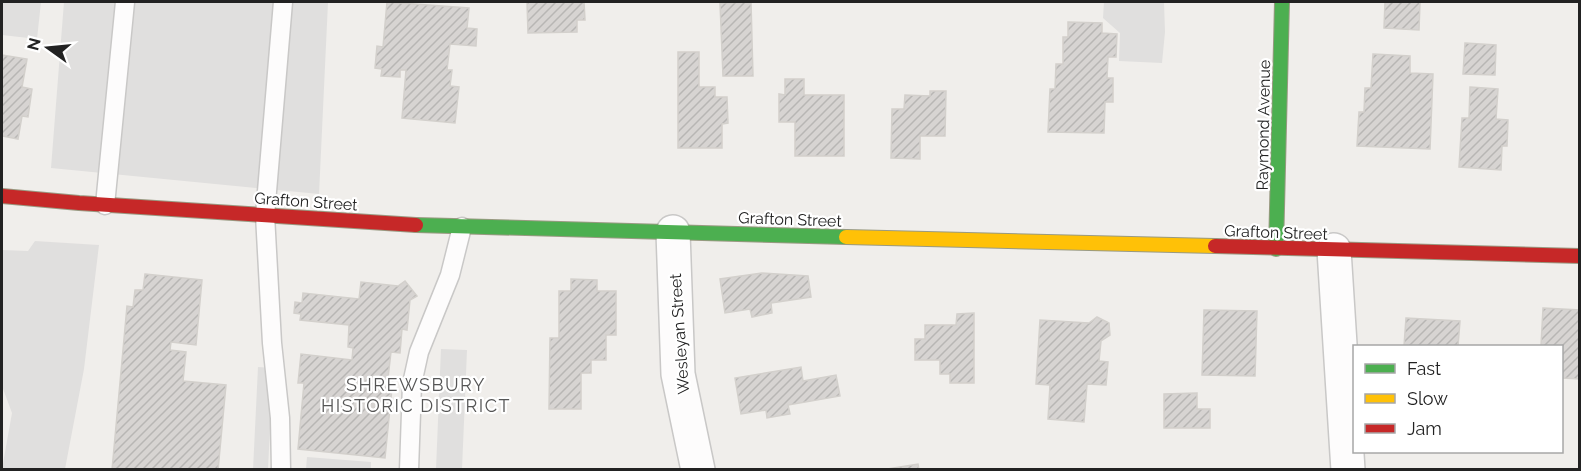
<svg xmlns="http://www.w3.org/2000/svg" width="1581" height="471" viewBox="0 0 1581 471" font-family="Raleway,sans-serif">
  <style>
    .parking { fill: #e0dfde }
    .building { fill: url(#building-hatch); stroke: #d3d0cc; stroke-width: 1.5 }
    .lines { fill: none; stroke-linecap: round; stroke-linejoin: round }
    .lane-casing { stroke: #c9c8c7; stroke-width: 21 }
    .street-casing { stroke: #c9c8c7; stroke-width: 36 }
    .fast-casing { stroke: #999a82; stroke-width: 16 }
    .slow-casing { stroke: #999a82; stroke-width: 16 }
    .jam-casing { stroke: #999a82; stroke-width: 16 }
    .lane { stroke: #fdfcfc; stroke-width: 18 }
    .street { stroke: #fdfcfc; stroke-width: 33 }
    .fast { stroke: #4caf50; stroke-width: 14 }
    .slow { stroke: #ffc107; stroke-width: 14 }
    .jam { stroke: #c62828; stroke-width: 14 }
    .labels { text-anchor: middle; stroke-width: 4.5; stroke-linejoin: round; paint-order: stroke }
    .street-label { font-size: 16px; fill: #222; stroke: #fff }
    .neighbourhood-label { font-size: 18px; letter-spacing: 1.5px; fill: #555; stroke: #fff }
  </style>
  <defs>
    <pattern id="building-hatch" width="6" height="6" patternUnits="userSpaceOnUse" patternTransform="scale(1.5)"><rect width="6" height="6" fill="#d7d4d2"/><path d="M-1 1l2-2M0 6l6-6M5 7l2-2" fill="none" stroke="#b8b6b4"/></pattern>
  </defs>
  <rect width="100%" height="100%" fill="#f0eeeb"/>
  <!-- parking -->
  <g class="parking">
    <path d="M2,2h39l-4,37 -35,-4z"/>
    <path d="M64,2h264l-9,192 -268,-26z"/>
    <path d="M1104,2h60l1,30 -3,31 -43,-2 1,-28 -17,-15z"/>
    <path d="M35,241l64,4 -15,124 -19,100h-63l10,-56 -10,-27v-136l26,1z"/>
    <path d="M441,349l26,1 -5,119h-26z"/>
    <path d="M258,367l15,1 -5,101 -15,1z"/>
    <path d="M307,457l64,5v7h-65z"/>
  </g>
  <!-- building -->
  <g class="building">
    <path d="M387,2l82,6 -2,20 10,1 -1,17 -26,-2 -3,26h5l-2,16 9,1 -4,36 -53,-5 4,-48h-6v7l-19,-1 1,-7 -7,-1 2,-22 6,1z"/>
    <path d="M527,2h57l1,18h-8v12l-49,1z"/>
    <path d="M751,2l2,74h-30l-3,-73z"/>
    <path d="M1385,2h35l-1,28 -35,-2z"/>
    <path d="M1068,22l34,1v10l15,1 -1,23h-8l-1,21h6v24h-8l-1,31 -56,-1 2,-43h5l1,-25h7v-27h5z"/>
    <path d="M1465,43l31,2 -1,30 -32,-1z"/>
    <path d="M678,52h21v35h16v10h12l1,26 -6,1v24h-44z"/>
    <path d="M1373,54l37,2v17l23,1 -3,75 -73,-3 2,-34h5l1,-24h6z"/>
    <path d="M2,55l25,4 -5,28 10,2 -4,28 -6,-1 -4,23 -16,-3z"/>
    <path d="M785,79h19v16h40v61h-49v-34h-16v-28l6,1z"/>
    <path d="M1470,87l28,2 -2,30 12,1 -1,26h-5l-1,24 -42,-3 3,-49h7z"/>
    <path d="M930,91h16l-1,45h-25v23l-29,-1 1,-49h12l1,-14 25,1z"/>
    <path d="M762,273l46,3 3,21 -40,6 1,10 -20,4 -2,-8 -25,4 -5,-34z"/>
    <path d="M145,274l57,6 -6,65 -25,-3 -1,8 16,2 -3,29 43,4 -8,85h-106l15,-164 6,1 2,-17h8z"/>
    <path d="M571,279l26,1v11h19v44h-10v25h-15v13h-10v36h-32l1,-71h9v-47h12z"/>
    <path d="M405,281l12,15 -7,4 -3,30 -5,-1 -2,24 -9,-1 -3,26h5l-8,80 -87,-9 6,-66h-6l3,-29 51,6 1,-12 -5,-1 1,-22 -49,-5 1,-6 -7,-1 1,-11 7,1 1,-10 56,6 2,-17 37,4z"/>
    <path d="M1543,308l37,2v69l-18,-1v-32h-21z"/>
    <path d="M1204,310l53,1 -2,65 -53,-1z"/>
    <path d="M974,313v70h-24v-9h-10v-14h-25v-21h10v-14h31l1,-11z"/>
    <path d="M1097,317l12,6 1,12 -9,6 -2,20 9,1 -2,23 -19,-1 -3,38 -36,-3 2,-34 -14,-1 4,-64 49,3z"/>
    <path d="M1406,318l54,3 -2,25h-54z"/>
    <path d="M801,367l2,14 33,-6 4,21 -52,9 2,9 -23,4 -1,-8 -25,4 -6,-36z"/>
    <path d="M1197,393v16h13v19h-46v-34z"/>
    <path d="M918,464l1,6h-38z"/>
  </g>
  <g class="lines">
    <defs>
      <g id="lane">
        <path d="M105,205l20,-203"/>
        <path d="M281,470l-1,-52 -8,-75 -7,-128 18,-213"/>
        <path d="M409,470l3,-86 7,-32 31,-77 12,-48"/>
      </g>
      <g id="street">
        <path d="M673,232l5,142 20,96"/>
        <path d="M1334,250l14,220"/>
      </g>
      <g id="fast">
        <path d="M416,225l430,12"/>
        <path d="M1276,249l6,-247"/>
      </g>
      <path id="slow" d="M846,237l369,9"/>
      <g id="jam">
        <path d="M2,196l77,7 337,22"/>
        <path d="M1215,246l365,10"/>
      </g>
    </defs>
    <!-- lane casing -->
    <use href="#lane" class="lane-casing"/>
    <!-- street casing -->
    <use href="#street" class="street-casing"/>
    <!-- fast casing -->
    <use href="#fast" class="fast-casing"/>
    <!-- slow casing -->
    <use href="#slow" class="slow-casing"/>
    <!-- jam casing -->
    <use href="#jam" class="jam-casing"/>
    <!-- lane -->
    <use href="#lane" class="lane"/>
    <!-- street -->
    <use href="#street" class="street"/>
    <!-- fast -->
    <use href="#fast" class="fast"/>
    <!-- slow -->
    <use href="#slow" class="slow"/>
    <!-- jam -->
    <use href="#jam" class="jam"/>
  </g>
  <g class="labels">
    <!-- street labels -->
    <g class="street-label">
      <text transform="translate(1263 125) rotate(-89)" y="6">Raymond Avenue</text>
      <text transform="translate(306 201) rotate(4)" y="6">Grafton Street</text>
      <text transform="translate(790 219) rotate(2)" y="6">Grafton Street</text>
      <text transform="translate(1276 232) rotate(2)" y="6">Grafton Street</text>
      <text transform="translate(679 334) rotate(-94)" y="6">Wesleyan Street</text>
    </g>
    <!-- neighbourhood labels -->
    <g class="neighbourhood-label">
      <text x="416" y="391">SHREWSBURY<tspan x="416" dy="21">HISTORIC DISTRICT</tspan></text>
    </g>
  </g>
  <!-- border -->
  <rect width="1581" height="471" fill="none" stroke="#222222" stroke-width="6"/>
  <!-- legend -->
  <rect x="1353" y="345" width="210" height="108" fill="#ffffff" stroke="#a7a7a7" stroke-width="1.5"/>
  <rect x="1365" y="364" width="30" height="9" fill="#4caf50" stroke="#a7a7a7" stroke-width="1.5"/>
  <text x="1407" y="375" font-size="18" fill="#222222">Fast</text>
  <rect x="1365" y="394" width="30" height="9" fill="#ffc107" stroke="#a7a7a7" stroke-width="1.5"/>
  <text x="1407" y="405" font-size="18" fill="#222222">Slow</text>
  <rect x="1365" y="424" width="30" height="9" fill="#c62828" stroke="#a7a7a7" stroke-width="1.5"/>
  <text x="1407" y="435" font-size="18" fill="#222222">Jam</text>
  <!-- north arrow -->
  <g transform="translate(48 48) rotate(285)" stroke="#ffffff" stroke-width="4.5" paint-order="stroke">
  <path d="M0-4.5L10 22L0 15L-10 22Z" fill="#222222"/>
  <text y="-9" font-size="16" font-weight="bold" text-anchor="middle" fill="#222222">N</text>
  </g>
</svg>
